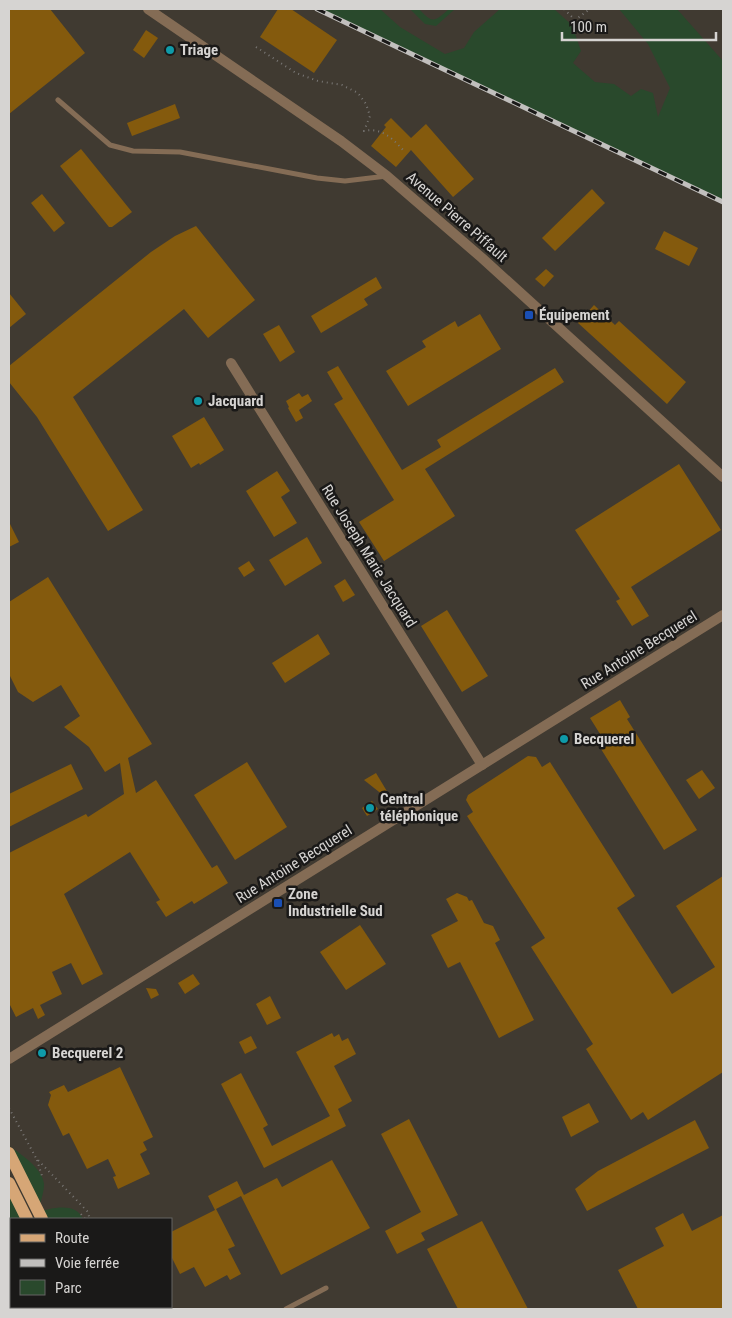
<svg xmlns="http://www.w3.org/2000/svg" width="732" height="1318" viewBox="0 0 732 1318" font-family="'Roboto Condensed',sans-serif">
  <style>
    .built { fill: #403a31; fill-rule: evenodd }
    .green { fill: #29492c }
    .building { fill: #845a0d }
    .lines { fill: none; stroke-linecap: round; stroke-linejoin: round }
    .path { stroke: #7a7876; stroke-width: 2; stroke-dasharray: 1 4; stroke-linecap: butt }
    .service { stroke: #846c55; stroke-width: 5 }
    .minor { stroke: #846c55; stroke-width: 10 }
    .primary { stroke: #d6a676; stroke-width: 12 }
    .rail-casing { stroke: #c1bfbd; stroke-width: 5 }
    .rail { stroke: #1a1918; stroke-width: 3; stroke-dasharray: 9; stroke-linecap: butt }
    .culture-dot { fill: #0f9aa8; stroke: #1a1918; stroke-width: 2 }
    .transit-dot { fill: #1a4fb4; stroke: #1a1918; stroke-width: 2 }
    .labels { text-anchor: middle; stroke-width: 5; stroke-linejoin: round; paint-order: stroke }
    .poi-label { font-size: 15px; font-weight: bold; fill: #d6d4d2; stroke: #1a1918; text-anchor: start }
    .street-label { font-size: 15px; fill: #d6d4d2; stroke: #1a1918 }
  </style>
  <rect width="100%" height="100%" fill="#33312e"/>
  <!-- built -->
  <path class="built" d="M9,9h714v1300h-714zM11,1219h160v88h-160z"/>
  <!-- green -->
  <g class="green">
    <path d="M317,9h63l20,18 45,27 19,-6 10,-16 26,-23h54l18,16 9,26 -8,12 22,19 19,2 17,12 10,-7 12,4 5,24 12,-29 -22,-44 -29,-35h58l46,52v141z"/>
    <path d="M410,9h9c14,15 15,13 30,0h6l-19,17 -11,-2z"/>
    <path d="M9,1146c11,7 34,23 35,38 0,9 -4,19 -6,28 14,-4 38,-10 45,7h-41l-33,-66z"/>
    <path d="M9,1184l16,35h-14v4h-2z"/>
  </g>
  <!-- building -->
  <g class="building">
    <path d="M9,9h41l35,44 -76,61z"/>
    <path d="M278,9h13l46,31 -23,33 -54,-36z"/>
    <path d="M146,30l12,8 -14,20 -11,-8z"/>
    <path d="M175,104l5,14 -48,18 -5,-13z"/>
    <path d="M391,118l20,20 15,-14 48,55 -21,18 -42,-47 -15,17 -25,-21 15,-19 -2,-2z"/>
    <path d="M81,149l51,63 -20,15h-3l-49,-61z"/>
    <path d="M592,189l13,14 -50,48 -13,-13z"/>
    <path d="M42,194l23,29 -11,9 -23,-29z"/>
    <path d="M196,226l59,74 -47,38 -24,-29 -111,88 70,113 -35,21 -71,-114 -28,-35v-16l142,-114 24,-16z"/>
    <path d="M664,231l34,17 -9,18 -34,-17z"/>
    <path d="M546,269l8,7 -10,11 -9,-8z"/>
    <path d="M376,277l6,11 -18,11 4,6 -47,28 -10,-17z"/>
    <path d="M9,293l17,21 -17,14z"/>
    <path d="M594,305l21,20 4,-4 67,61 -19,22 -89,-81z"/>
    <path d="M480,314l21,35 -93,57 -22,-35 40,-24 -4,-6 33,-20 3,6z"/>
    <path d="M279,325l16,27 -15,10 -17,-28z"/>
    <path d="M338,366l64,104 39,-23 -4,-7 118,-72 9,14 -139,87 30,47 -71,45 -25,-39 35,-22 -60,-96 9,-5 -16,-27z"/>
    <path d="M299,393l3,4 6,-3 4,7 -13,9 4,8 -7,4 -8,-14 1,-1 -3,-6z"/>
    <path d="M204,417l20,33 -24,15 -1,-2 -8,5 -19,-32z"/>
    <path d="M679,464l42,66 -90,57 18,29 -17,10 -16,-25 4,-2 -45,-69z"/>
    <path d="M277,471l13,20 -9,6 16,26 -23,14 -28,-46z"/>
    <path d="M9,522l10,20 -10,5z"/>
    <path d="M307,537l15,26 -37,23 -16,-26z"/>
    <path d="M249,561l6,9 -11,7 -6,-9z"/>
    <path d="M48,577l104,167 -24,14 8,35 20,-13 56,88 5,-3 11,18 -34,21 -2,-3 -26,16 -10,-15 4,-2 -30,-48 -66,42 39,80 -21,11 -11,-22 -19,9 10,22 -22,11 5,10 -7,4 -5,-11 -17,9 -7,-14v-150l77,-39 2,3 36,-23 -4,-31 -15,9 -16,-25 -25,-20 16,-11 -19,-31 -28,17 -15,-10 -9,-18v-72z"/>
    <path d="M345,579l10,16 -12,7 -9,-16z"/>
    <path d="M447,610l41,66 -26,16 -41,-66z"/>
    <path d="M318,634l12,20 -45,29 -13,-20z"/>
    <path d="M620,700l10,17 -3,2 70,111 -33,20 -63,-101 6,-4 -17,-27z"/>
    <path d="M528,756l8,1 6,10 8,-5 85,134 -18,12 55,86 43,-27 -39,-61 47,-30v196l-75,48 -5,-8 -12,8 -45,-71 7,-5 -62,-97 14,-9 -78,-122 6,-4 -7,-12 2,-5z"/>
    <path d="M247,762l40,65 -52,33 -41,-65z"/>
    <path d="M71,764l12,25 -74,38v-33z"/>
    <path d="M702,770l13,18 -16,11 -13,-19z"/>
    <path d="M376,773l18,30h-1l-29,-23z"/>
    <path d="M372,801l6,8 -11,7 -5,-8z"/>
    <path d="M457,893l10,4 2,4 3,-1 12,23 9,3 7,14 -5,3 39,77 -35,18 -39,-76 -12,6 -17,-33 27,-14 -12,-22z"/>
    <path d="M360,925l26,39 -40,26 -26,-38z"/>
    <path d="M193,974l7,10 -15,10 -7,-11z"/>
    <path d="M146,988l10,1 3,6 -8,4z"/>
    <path d="M270,996l11,22 -14,7 -11,-21z"/>
    <path d="M332,1033l2,4 5,-3 3,7 6,-3 8,16 -22,12 18,35 -14,8 8,17 -82,42 -43,-84 20,-11 27,52 -5,3 9,18 58,-30 -34,-64z"/>
    <path d="M251,1036l6,12 -12,6 -6,-12z"/>
    <path d="M120,1067l33,70 -10,5 4,8 -7,4 10,20 -32,15 -5,-12 3,-1 -8,-17 -21,10 -18,-36 -6,3 -15,-31 3,-10 -2,-3 15,-7 4,7z"/>
    <path d="M589,1103l10,19 -28,15 -9,-20z"/>
    <path d="M409,1119l49,96 -37,18 4,7 -28,14 -12,-23 36,-19 -40,-78z"/>
    <path d="M695,1120l14,28 -122,63 -12,-22 23,-18z"/>
    <path d="M332,1160l38,68 -89,47 -40,-79 -25,13 19,37 -7,3 13,25 -11,6 -3,-5 -22,12 -11,-20 -14,7 -9,-18v-24l44,-22 -7,-14 29,-15 7,14 33,-17 5,9z"/>
    <path d="M683,1213l9,18 31,-16v94h-85l-20,-39 46,-24 -9,-18z"/>
    <path d="M482,1221l46,88h-70l-31,-60z"/>
  </g>
  <g class="lines">
    <!-- path -->
    <g class="path">
      <path d="M564,9l11,11 15,-11"/>
      <path d="M256,47l40,26 22,8 24,4 16,8 8,11 4,12 -6,15c18,-4 29,8 40,20"/>
      <path d="M9,1108l27,50 51,53 3,8"/>
      <path d="M37,1160l5,16"/>
      <path d="M81,1214l4,5"/>
      <path d="M9,1241l2,3"/>
      <path d="M56,1307l2,2"/>
      <path d="M109,1307l1,2"/>
    </g>
    <!-- service -->
    <g class="service">
      <path d="M58,100l52,45 23,6 47,1 137,26 28,3 42,-5"/>
      <path d="M286,1309l40,-21"/>
    </g>
    <!-- minor -->
    <g class="minor">
      <path d="M148,9l193,132 46,35 95,82 241,219"/>
      <path d="M231,363l251,402"/>
      <path d="M9,1059l714,-444"/>
    </g>
    <!-- primary -->
    <g class="primary">
      <path d="M9,1153l33,66"/>
      <path d="M9,1183l18,36"/>
      <path d="M72,1307l1,2"/>
      <path d="M87,1307l1,2"/>
    </g>
    <defs>
      <path id="rail" d="M317,9l406,193"/>
    </defs>
    <!-- rail casing -->
    <use href="#rail" class="rail-casing"/>
    <!-- rail -->
    <use href="#rail" class="rail"/>
  </g>
  <!-- markers -->
  <g class="culture-dot">
    <circle cx="170" cy="50" r="5"/>
    <circle cx="198" cy="401" r="5"/>
    <circle cx="564" cy="739" r="5"/>
    <circle cx="370" cy="808" r="5"/>
    <circle cx="42" cy="1053" r="5"/>
  </g>
  <g class="transit-dot">
    <rect x="524" y="310" width="10" height="10" rx="2.5"/>
    <rect x="273" y="898" width="10" height="10" rx="2.5"/>
  </g>
  <g class="labels">
    <!-- poi labels -->
    <g class="poi-label">
      <text x="180" y="55">Triage</text>
      <text x="539" y="320">Équipement</text>
      <text x="208" y="406">Jacquard</text>
      <text x="574" y="744">Becquerel</text>
      <text x="380" y="804">Central<tspan x="380" dy="17">téléphonique</tspan></text>
      <text x="288" y="899">Zone<tspan x="288" dy="17">Industrielle Sud</tspan></text>
      <text x="52" y="1058">Becquerel 2</text>
    </g>
    <!-- street labels -->
    <g class="street-label">
      <text transform="translate(457 217) rotate(41)" y="5">Avenue Pierre Piffault</text>
      <text transform="translate(369 556) rotate(58)" y="5">Rue Joseph Marie Jacquard</text>
      <text transform="translate(639 650) rotate(-32)" y="5">Rue Antoine Becquerel</text>
      <text transform="translate(294 864) rotate(-32)" y="5">Rue Antoine Becquerel</text>
    </g>
  </g>
  <!-- border -->
  <rect width="732" height="1318" fill="none" stroke="#d6d4d2" stroke-width="20"/>
  <!-- legend -->
  <rect x="10" y="1218" width="162" height="90" fill="#1a1918" stroke="#656462"/>
  <rect x="20" y="1234" width="25" height="8" fill="#d6a676" stroke="#656462"/>
  <text x="55" y="1243" font-size="15" fill="#d6d4d2">Route</text>
  <rect x="20" y="1259" width="25" height="8" fill="#c1bfbd" stroke="#656462"/>
  <text x="55" y="1268" font-size="15" fill="#d6d4d2">Voie ferrée</text>
  <rect x="20" y="1280" width="25" height="15" fill="#29492c" stroke="#656462"/>
  <text x="55" y="1293" font-size="15" fill="#d6d4d2">Parc</text>
  <!-- scale -->
  <path d="M562 32v8h154v-8" fill="none" stroke="#d6d4d2" stroke-width="2.5"/>
  <text x="570" y="32" font-size="15" fill="#d6d4d2" stroke="#1a1918" stroke-width="4" paint-order="stroke">100 m</text>
</svg>
